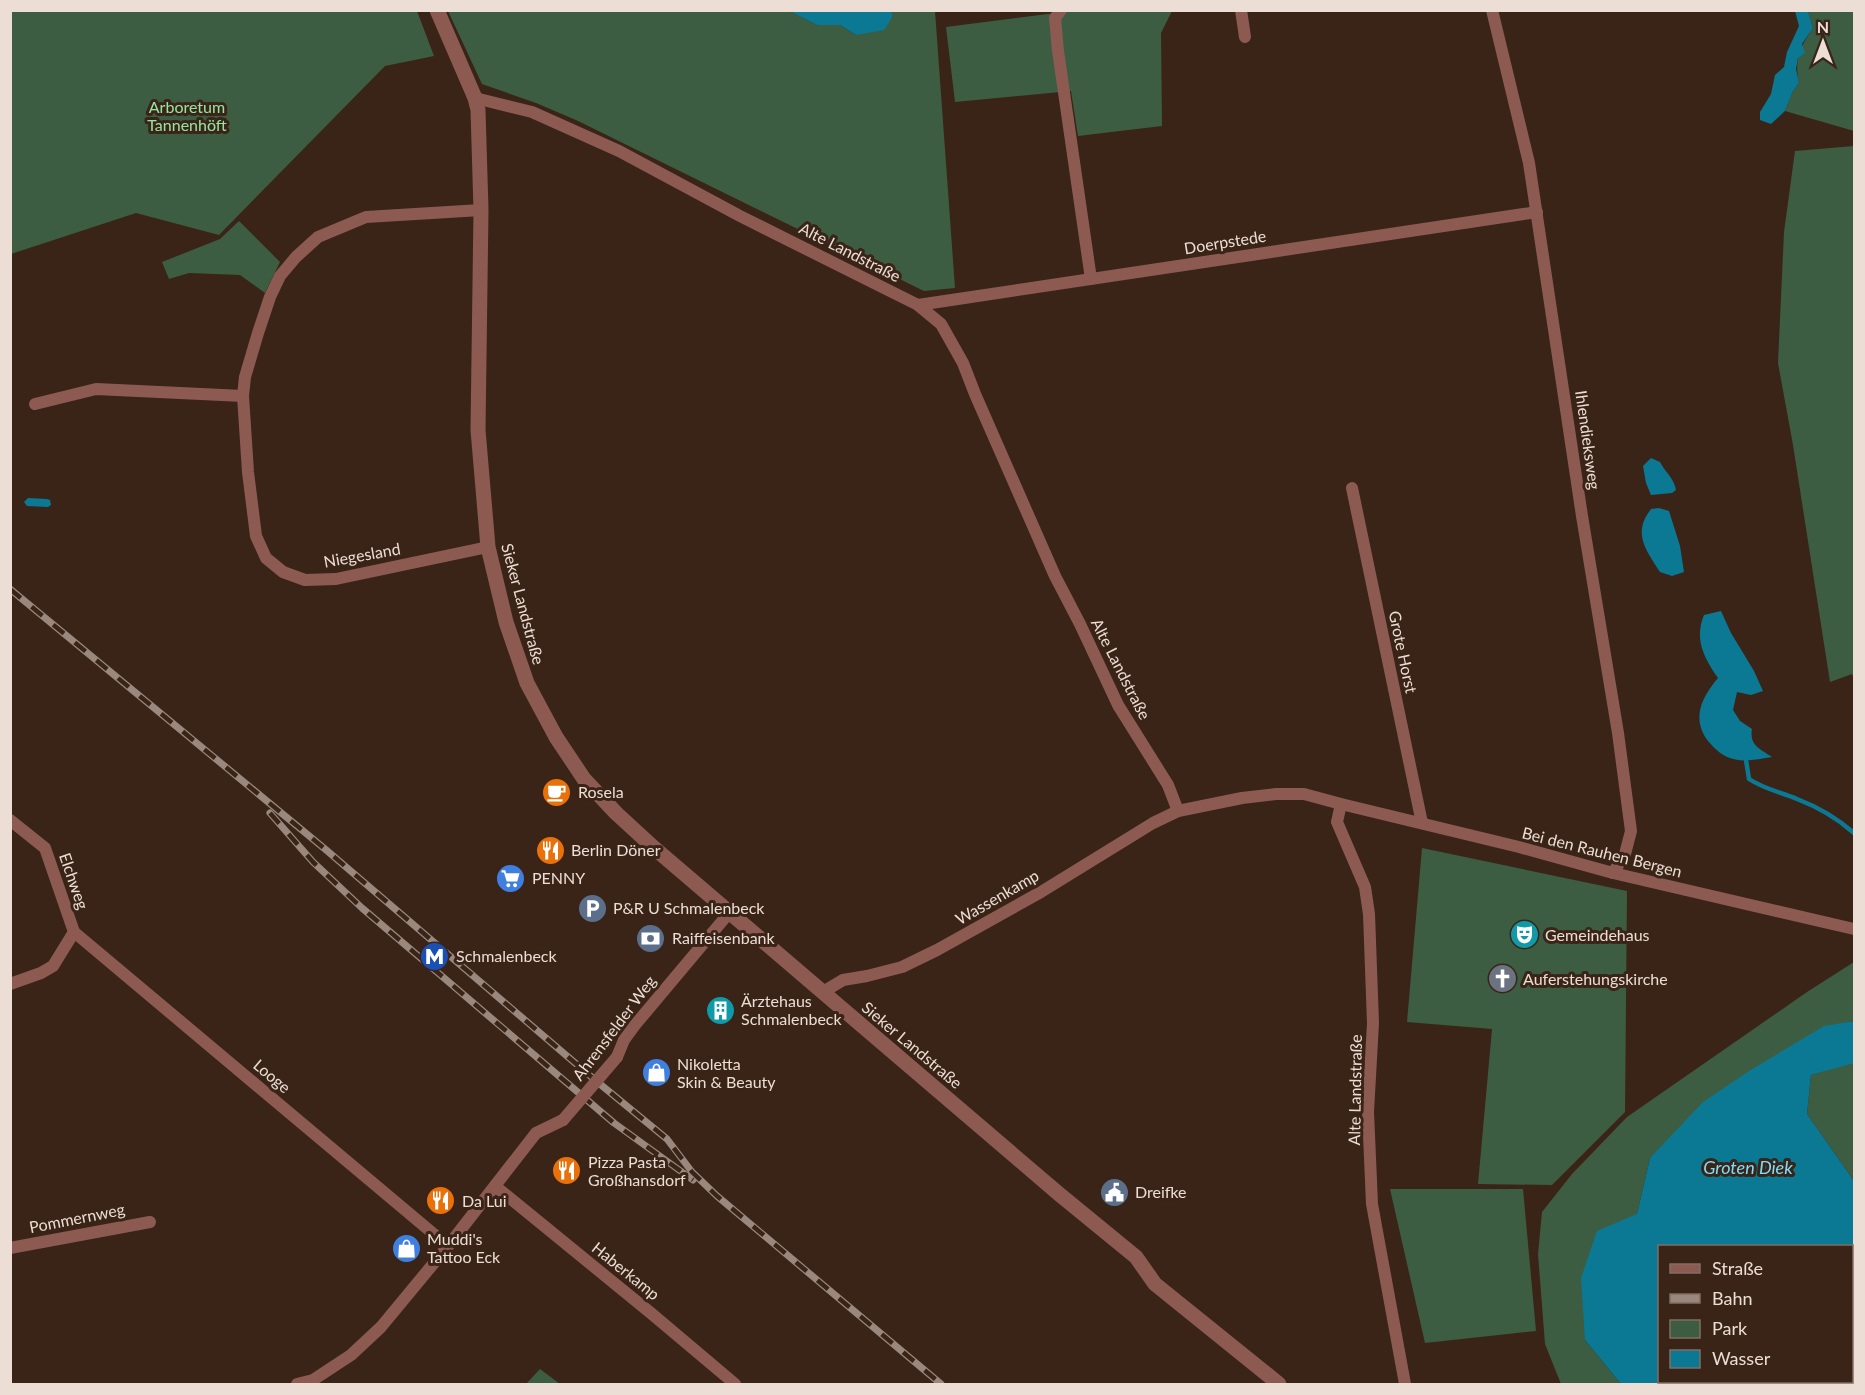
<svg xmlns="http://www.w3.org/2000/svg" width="1865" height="1395" viewBox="0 0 1865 1395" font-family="Lato,sans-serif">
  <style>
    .green { fill: #3c5d42 }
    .water { fill: #0b7993; fill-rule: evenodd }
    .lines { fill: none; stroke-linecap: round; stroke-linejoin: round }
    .stream { stroke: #0b7993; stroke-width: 4.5 }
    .minor { stroke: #8d5a52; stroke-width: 12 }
    .tertiary { stroke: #8d5a52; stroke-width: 15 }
    .rail-casing { stroke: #9a877d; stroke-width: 7 }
    .rail { stroke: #3a2417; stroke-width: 4.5; stroke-dasharray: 14; stroke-linecap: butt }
    .minor-bridge { stroke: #8d5a52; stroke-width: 12 }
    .labels { text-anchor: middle; stroke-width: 6; stroke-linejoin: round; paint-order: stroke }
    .park-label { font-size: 16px; fill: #92e6a2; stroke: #3a2417 }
    .street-label { font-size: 16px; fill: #ecddd5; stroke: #3a2417 }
    .poi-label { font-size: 16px; fill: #ecddd5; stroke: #3a2417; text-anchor: start }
    .water-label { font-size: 18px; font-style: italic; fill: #7dddfb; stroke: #3a2417 }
  </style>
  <rect width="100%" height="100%" fill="#3a2417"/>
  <!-- green -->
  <g class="green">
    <path d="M10,11h407l17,45 -49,10 -166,169 -83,-22 -125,41z"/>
    <path d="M448,11h341l28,14h23l16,10 37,-18 -2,-6h44l20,277 -31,3 -348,-171 -40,-17 -54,-19z"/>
    <path d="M1072,11h100l-11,22 1,93 -84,10 -7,-45 -116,11 -9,-75z"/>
    <path d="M1808,11h46v120l-69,-20 8,-20 6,-8c-5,-23 1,-36 14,-55z"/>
    <path d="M1854,146v533l-2,-5 -22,8 -37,-237 -15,-82 6,-131 11,-81z"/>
    <path d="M239,221l41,41 -15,31 -25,-18 -51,-2 -20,6 -7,-17 58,-23z"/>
    <path d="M1422,848l205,43 -2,221 -73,73 -74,-1 14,-155 -85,-7z"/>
    <path d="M1854,962v59l-30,6 -174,131 -13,56 -52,126 36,44h-60l-16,-40 -7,-90 4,-42 30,-38 55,-57 180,-125z"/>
    <path d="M1853,1062l1,1v118l-47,-67 4,-39z"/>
    <path d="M1523,1189l13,142 -111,12 -35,-154z"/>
    <path d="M540,1369l20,15h-34z"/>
  </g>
  <!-- water -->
  <g class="water">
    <path d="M789,11h102l2,5 -9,14 -28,5 -16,-10h-23z"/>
    <path d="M1795,11h13l5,17 -11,16 3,9 -7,5 -2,11 3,14 -6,8 -8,20 -14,13 -11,-4v-8l11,-18 4,-19 9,-8 3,-15 12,-26z"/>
    <path d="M1651,458l9,4c5,10 14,16 16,28l-4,3 -21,2 -5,-12 -3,-17z"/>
    <path d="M28,498l19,1 3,1 1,5 -3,2 -21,-1 -3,-4z"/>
    <path d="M1659,508l10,3 11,35 4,26 -12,4 -12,-4c-14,-22 -28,-39 -9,-63z"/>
    <path d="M1721,611l10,22 23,38 9,20 -12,4 -14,-3 -4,18 7,11 12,8c-3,16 8,20 20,28 -13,2 -30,6 -42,1 -9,-3 -16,-10 -22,-17 -17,-23 -6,-44 10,-63 -14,-20 -24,-39 -14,-63z"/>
    <path d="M1854,1021v42l-43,12 -4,39 47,67v203h-233l-36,-44 -4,-62 16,-47 40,-17 13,-56 53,-56 46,-31 75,-45zM1852,1246v136h-192v-136z"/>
  </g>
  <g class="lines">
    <!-- stream -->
    <path class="stream" d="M1746,760l3,19c15,10 31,13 48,20 21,8 41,20 57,34"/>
    <!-- minor -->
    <g class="minor">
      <path d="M1061,10l-6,8 3,33 33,228"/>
      <path d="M1241,10l4,27"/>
      <path d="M1492,10l37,153 53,353 36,217 13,98 -6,23 -12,19"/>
      <path d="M475,98l57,14 87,39 121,65 178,89 23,19 22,39 12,31 80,182 25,48 38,81 50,80 10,26"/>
      <path d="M481,210l-115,7 -48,20 -22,20 -16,19 -10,21 -12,36 -13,44 -2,19 5,76 8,64 10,22 17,14 22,8 31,-1 152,-32"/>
      <path d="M918,305l619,-93"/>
      <path d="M35,404l61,-15 147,7"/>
      <path d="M1352,488l70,335"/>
      <path d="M1341,804l-4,18 28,65 4,27 4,109 -5,89 4,92 33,180"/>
      <path d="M10,820l35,28 29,84"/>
      <path d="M74,932l374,314"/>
      <path d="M10,984l31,-11 12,-7 21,-34"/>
      <path d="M823,992l20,-12 24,-4 35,-9 35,-17 104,-58 112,-69 25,-12 64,-13 34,-4h28l37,10 178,43 94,26 241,56"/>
      <path d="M617,1057l7,-17 11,-15 94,-112"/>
      <path d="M495,1186l157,128 83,70"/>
      <path d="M10,1248l140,-26"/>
      <path d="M297,1384l16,-4 38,-25 30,-28 67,-81 88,-113 27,-13"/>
    </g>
    <!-- tertiary -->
    <path class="tertiary" d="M437,10l38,88 3,12 3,100 -3,220 10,117 18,75 21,61 29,54 28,42 32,34 37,34 406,347 77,63 19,27 124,100"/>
    <defs>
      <g id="rail">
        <path d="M10,589l315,260 270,231 72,59 25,33 25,24 224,188"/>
        <path d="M270,813l43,49 49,46 252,215 79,57"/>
      </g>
    </defs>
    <!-- rail casing -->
    <use href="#rail" class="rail-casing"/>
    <!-- rail -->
    <use href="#rail" class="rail"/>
    <!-- minor-bridge -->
    <path class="minor-bridge" d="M563,1120l54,-63"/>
  </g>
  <!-- icons -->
  <defs>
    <symbol id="cafe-disc" viewBox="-11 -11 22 22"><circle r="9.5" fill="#e8710a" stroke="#3a2417"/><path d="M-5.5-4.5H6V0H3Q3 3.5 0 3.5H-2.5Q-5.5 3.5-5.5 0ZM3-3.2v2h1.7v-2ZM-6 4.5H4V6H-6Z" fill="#fff"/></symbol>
    <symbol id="restaurant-disc" viewBox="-11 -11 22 22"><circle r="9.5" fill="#e8710a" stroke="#3a2417"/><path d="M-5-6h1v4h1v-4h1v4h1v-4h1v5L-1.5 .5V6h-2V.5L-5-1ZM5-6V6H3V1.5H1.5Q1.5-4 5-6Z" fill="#fff"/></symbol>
    <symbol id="supermarket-disc" viewBox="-11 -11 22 22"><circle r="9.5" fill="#3f7fe0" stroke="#3a2417"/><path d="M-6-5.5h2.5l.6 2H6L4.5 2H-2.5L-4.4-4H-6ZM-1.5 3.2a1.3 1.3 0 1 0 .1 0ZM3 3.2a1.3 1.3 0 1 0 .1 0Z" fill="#fff"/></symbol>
    <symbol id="parking-disc" viewBox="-11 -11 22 22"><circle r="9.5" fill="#5c6f8a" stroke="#3a2417"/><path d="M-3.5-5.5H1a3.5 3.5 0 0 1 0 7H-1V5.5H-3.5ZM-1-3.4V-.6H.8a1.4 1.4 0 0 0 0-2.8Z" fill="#fff"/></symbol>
    <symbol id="theatre-disc" viewBox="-11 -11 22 22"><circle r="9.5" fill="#0f9aa8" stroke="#3a2417"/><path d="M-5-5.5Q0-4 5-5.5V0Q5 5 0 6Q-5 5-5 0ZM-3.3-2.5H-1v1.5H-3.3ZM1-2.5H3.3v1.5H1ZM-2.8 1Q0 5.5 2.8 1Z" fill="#fff"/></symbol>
    <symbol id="bank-disc" viewBox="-11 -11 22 22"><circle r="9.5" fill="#5c6f8a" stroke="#3a2417"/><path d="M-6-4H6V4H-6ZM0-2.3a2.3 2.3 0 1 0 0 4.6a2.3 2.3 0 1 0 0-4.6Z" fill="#fff"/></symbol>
    <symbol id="metro-disc" viewBox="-11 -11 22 22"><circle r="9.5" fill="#1a4fb4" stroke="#3a2417"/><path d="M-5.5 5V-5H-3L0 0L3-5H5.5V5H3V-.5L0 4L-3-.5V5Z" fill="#fff"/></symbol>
    <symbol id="church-disc" viewBox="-11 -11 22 22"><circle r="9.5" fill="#6b7280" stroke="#3a2417"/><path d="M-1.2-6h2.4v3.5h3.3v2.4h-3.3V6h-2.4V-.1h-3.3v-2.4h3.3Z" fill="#fff"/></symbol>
    <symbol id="building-disc" viewBox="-11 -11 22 22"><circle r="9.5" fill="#0f9aa8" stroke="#3a2417"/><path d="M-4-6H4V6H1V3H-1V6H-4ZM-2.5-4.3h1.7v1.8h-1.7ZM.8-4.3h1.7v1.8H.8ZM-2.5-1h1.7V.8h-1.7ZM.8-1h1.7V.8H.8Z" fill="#fff"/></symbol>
    <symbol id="shop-disc" viewBox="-11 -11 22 22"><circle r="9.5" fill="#3f7fe0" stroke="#3a2417"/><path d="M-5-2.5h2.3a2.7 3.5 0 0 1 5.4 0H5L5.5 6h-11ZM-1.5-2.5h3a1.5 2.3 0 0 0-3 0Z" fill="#fff"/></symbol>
    <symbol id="civic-disc" viewBox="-11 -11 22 22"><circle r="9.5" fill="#5c6f8a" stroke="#3a2417"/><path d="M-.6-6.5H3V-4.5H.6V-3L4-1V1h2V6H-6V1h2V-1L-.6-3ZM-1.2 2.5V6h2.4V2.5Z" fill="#fff"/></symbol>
  </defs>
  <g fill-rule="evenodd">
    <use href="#cafe-disc" x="540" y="776" width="33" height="33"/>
    <use href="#restaurant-disc" x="534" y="834" width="33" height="33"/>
    <use href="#supermarket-disc" x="494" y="862" width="33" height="33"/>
    <use href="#parking-disc" x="576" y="892" width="33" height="33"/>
    <use href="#theatre-disc" x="1508" y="918" width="33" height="33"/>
    <use href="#bank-disc" x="634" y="922" width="33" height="33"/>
    <use href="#metro-disc" x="418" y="940" width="33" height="33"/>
    <use href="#church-disc" x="1486" y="962" width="33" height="33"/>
    <use href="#building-disc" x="704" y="994" width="33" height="33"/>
    <use href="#shop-disc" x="640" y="1056" width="33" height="33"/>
    <use href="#restaurant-disc" x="550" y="1154" width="33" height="33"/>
    <use href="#civic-disc" x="1098" y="1176" width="33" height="33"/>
    <use href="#restaurant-disc" x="424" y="1184" width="33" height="33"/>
    <use href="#shop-disc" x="390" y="1232" width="33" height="33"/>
  </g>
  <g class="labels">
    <!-- park labels -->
    <g class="park-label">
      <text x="187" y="113">Arboretum<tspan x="187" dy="18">Tannenhöft</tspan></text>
    </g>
    <!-- street labels -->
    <g class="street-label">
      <text transform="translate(1225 242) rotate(-9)" y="6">Doerpstede</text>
      <text transform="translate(850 252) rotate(27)" y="6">Alte Landstraße</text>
      <text transform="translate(1588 440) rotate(82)" y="6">Ihlendieksweg</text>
      <text transform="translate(362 555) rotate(-10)" y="6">Niegesland</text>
      <text transform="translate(523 604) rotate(75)" y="6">Sieker Landstraße</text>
      <text transform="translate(1403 652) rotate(78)" y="6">Grote Horst</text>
      <text transform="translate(1121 669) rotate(63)" y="6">Alte Landstraße</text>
      <text transform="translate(1602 852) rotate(14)" y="6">Bei den Rauhen Bergen</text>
      <text transform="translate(74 881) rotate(71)" y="6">Elchweg</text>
      <text transform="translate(997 897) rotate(-30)" y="6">Wassenkamp</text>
      <text transform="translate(614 1028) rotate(-53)" y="6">Ahrensfelder Weg</text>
      <text transform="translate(912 1045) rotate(40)" y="6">Sieker Landstraße</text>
      <text transform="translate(272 1076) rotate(40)" y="6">Looge</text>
      <text transform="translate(1355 1090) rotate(-89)" y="6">Alte Landstraße</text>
      <text transform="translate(77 1218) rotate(-11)" y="6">Pommernweg</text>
      <text transform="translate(626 1271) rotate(39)" y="6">Haberkamp</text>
    </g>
    <!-- poi labels -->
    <g class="poi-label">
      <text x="578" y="798">Rosela</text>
      <text x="571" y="856">Berlin Döner</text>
      <text x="532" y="884">PENNY</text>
      <text x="613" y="914">P&amp;R U Schmalenbeck</text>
      <text x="1545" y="941">Gemeindehaus</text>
      <text x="672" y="944">Raiffeisenbank</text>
      <text x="456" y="962">Schmalenbeck</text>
      <text x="1523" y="985">Auferstehungskirche</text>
      <text x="741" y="1007">Ärztehaus<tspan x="741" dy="18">Schmalenbeck</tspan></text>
      <text x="677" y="1070">Nikoletta<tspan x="677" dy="18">Skin &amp; Beauty</tspan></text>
      <text x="588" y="1168">Pizza Pasta<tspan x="588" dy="18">Großhansdorf</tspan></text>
      <text x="1135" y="1198">Dreifke</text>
      <text x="462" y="1207">Da Lui</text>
      <text x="427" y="1245">Muddi's<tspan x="427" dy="18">Tattoo Eck</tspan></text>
    </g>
    <!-- water labels -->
    <g class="water-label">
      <text x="1748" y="1174">Groten Diek</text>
    </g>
  </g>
  <!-- border -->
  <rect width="1865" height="1395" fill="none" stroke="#ecddd5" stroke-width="24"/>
  <!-- legend -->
  <rect x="1658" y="1245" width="195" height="138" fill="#3a2417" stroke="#816e63" stroke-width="1.5"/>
  <rect x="1670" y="1264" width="30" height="9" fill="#8d5a52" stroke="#816e63" stroke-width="1.5"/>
  <text x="1712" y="1275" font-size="18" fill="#ecddd5">Straße</text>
  <rect x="1670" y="1294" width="30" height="9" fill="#9a877d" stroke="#816e63" stroke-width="1.5"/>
  <text x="1712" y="1305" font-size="18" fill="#ecddd5">Bahn</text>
  <rect x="1670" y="1320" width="30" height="18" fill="#3c5d42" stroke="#816e63" stroke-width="1.5"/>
  <text x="1712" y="1335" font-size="18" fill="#ecddd5">Park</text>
  <rect x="1670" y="1350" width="30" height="18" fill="#0b7993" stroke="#816e63" stroke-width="1.5"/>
  <text x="1712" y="1365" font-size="18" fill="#ecddd5">Wasser</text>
  <!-- north arrow -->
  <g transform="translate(1823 42)" stroke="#3a2417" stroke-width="4.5" paint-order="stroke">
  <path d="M0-4.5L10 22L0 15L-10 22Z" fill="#ecddd5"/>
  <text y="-9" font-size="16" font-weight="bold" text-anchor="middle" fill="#ecddd5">N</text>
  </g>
</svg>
